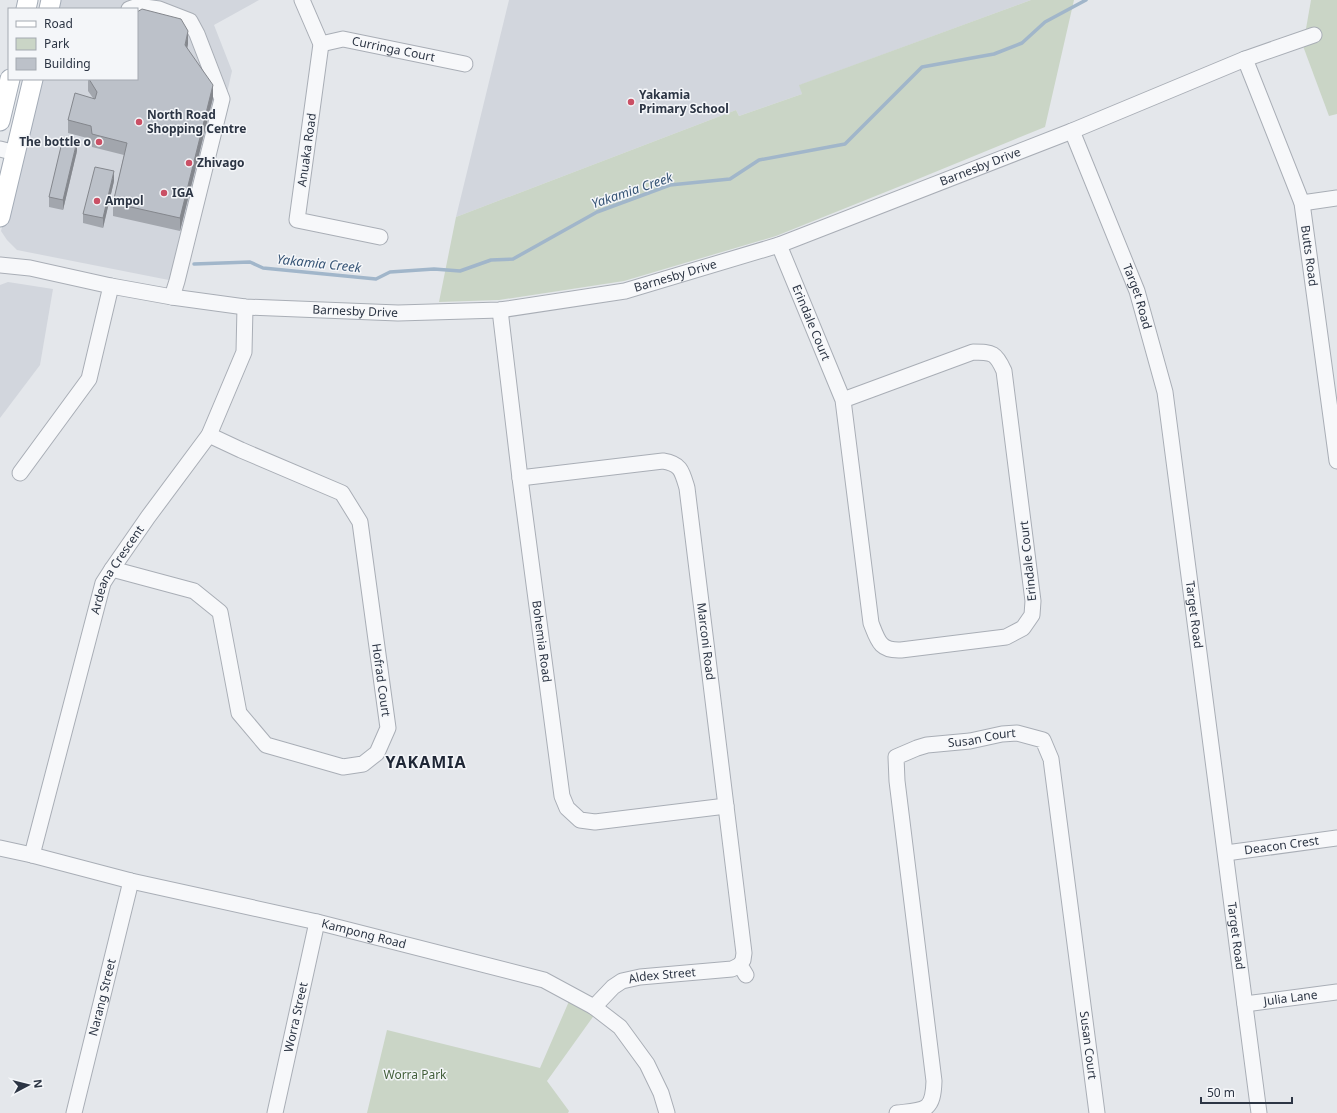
<svg xmlns="http://www.w3.org/2000/svg" width="1337" height="1113" viewBox="0 0 1337 1113" font-family="'Noto Sans',sans-serif">
  <style>
    .built { fill: #d2d6dd }
    .green { fill: #cad5c6 }
    .lines { fill: none; stroke-linecap: round; stroke-linejoin: round }
    .stream { stroke: #a1b6ca; stroke-width: 3.5 }
    .minor-casing { stroke: #a9aeb6; stroke-width: 17 }
    .major-casing { stroke: #a4acb7; stroke-width: 21 }
    .minor { stroke: #f7f8fa; stroke-width: 15 }
    .major { stroke: #fff; stroke-width: 19 }
    .wall { fill: #a2a6ad }
    .shaded-wall { fill: #84878d }
    .building { fill: #bcc1c9; stroke: #84878d }
    .poi-dot { fill: #ca5065; stroke: #f4f6f9; stroke-width: 1.5 }
    .labels { text-anchor: middle; stroke-width: 3; stroke-linejoin: round; paint-order: stroke }
    .street-label { font-size: 12px; fill: #2c3544; stroke: #f4f6f9 }
    .poi-label { font-size: 12px; font-weight: bold; fill: #2c3544; stroke: #f4f6f9; text-anchor: start }
    .park-label { font-size: 12px; fill: #425f3a; stroke: #f4f6f9 }
    .water-label { font-size: 13px; font-style: italic; fill: #375576; stroke: #f4f6f9 }
    .district-label { font-size: 16px; font-weight: bold; letter-spacing: 1px; fill: #1e2635; stroke: #f4f6f9 }
  </style>
  <rect width="100%" height="100%" fill="#e4e7eb"/>
  <!-- built -->
  <g class="built">
    <path d="M58,0h201l-45,25 18,46 -48,212 -167,-33 -10,-10 -6,-9 38,-152h98v-70h-81z"/>
    <path d="M509,0h522l-231,85 2,9 -63,22 -3,-6 -280,107z"/>
    <path d="M8,282l45,7 -13,76 -40,53v-133z"/>
  </g>
  <!-- green -->
  <g class="green">
    <path d="M1031,0h43l-29,127 -127,52 -142,57 -152,45 -125,19 -60,2 17,-85 280,-107 3,6 63,-22 -3,-9z"/>
    <path d="M1311,0h26v114l-8,2 -26,-70z"/>
    <path d="M570,999l25,15 -48,67 22,30 -1,2h-201l20,-83 153,38z"/>
  </g>
  <g class="lines">
    <!-- stream -->
    <path class="stream" d="M194,264l56,-2 13,6 113,11 14,-7 44,-3 26,2 31,-11 22,-1 84,-47 73,-27 60,-6 29,-19 86,-16 77,-77 72,-13 28,-11 23,-21 41,-22"/>
    <defs>
      <g id="minor">
        <path d="M302,0l19,44 -24,176 83,17"/>
        <path d="M129,9l9,-3 21,3 31,12 7,13 25,65 -45,182 -5,16"/>
        <path id="s1" d="M321,44l22,-5 122,25"/>
        <path id="s2" d="M1245,59l57,144 35,258"/>
        <path id="s3" d="M1072,131l65,160 28,101 94,721"/>
        <path d="M0,149l16,4"/>
        <path d="M1302,203l35,-5"/>
        <path id="s4" d="M779,245l64,155 28,223c7,18 9,28 30,27l105,-13 17,-9 9,-13 1,-14 -29,-230c-8,-18 -11,-19 -31,-19l-130,48"/>
        <path id="s5" d="M0,265l30,3 81,18 61,11 73,10 153,6 102,-3 125,-19 154,-46 293,-114 173,-72 69,-24"/>
        <path id="s6" d="M500,310l20,168 42,318 5,12 13,12 15,2 131,-16"/>
        <path d="M20,473l69,-94 22,-93"/>
        <path id="s7" d="M520,478l143,-17c18,3 19,10 24,27l57,465 -1,7 -3,5 6,10"/>
        <path d="M112,569l82,22 26,21 19,101 27,32 77,22 20,-3 14,-11 11,-25 -28,-206 -18,-29 -101,-43 -32,-15"/>
        <path id="s8" d="M0,848l32,7 99,26 186,41 227,58 50,27 26,20 27,37 14,29 6,20"/>
        <path id="s9" d="M1226,853l111,-15"/>
        <path id="s10" d="M32,855l71,-272 9,-14 36,-52 61,-82 35,-83 1,-45"/>
        <path id="s11" d="M1245,1004l92,-12"/>
        <path id="s12" d="M594,1007l19,-20 9,-6 18,-4 92,-8 8,-4"/>
        <path id="s13" d="M74,1113l57,-232"/>
        <path id="s14" d="M275,1113l42,-191"/>
        <path id="s15" d="M897,1113c28,-3 36,-1 37,-32l-37,-300 -1,-24 21,-9 10,-3 43,-4 32,-7 15,-1 26,7 8,19 46,354"/>
      </g>
      <g id="major">
        <path d="M26,9l2,-9"/>
        <path d="M49,9l2,-9"/>
        <path d="M0,121l10,-42"/>
        <path d="M0,217l33,-138"/>
      </g>
    </defs>
    <!-- minor casing -->
    <use href="#minor" class="minor-casing"/>
    <!-- major casing -->
    <use href="#major" class="major-casing"/>
    <!-- minor -->
    <use href="#minor" class="minor"/>
    <!-- major -->
    <use href="#major" class="major"/>
  </g>
  <!-- wall -->
  <g class="wall">
    <path d="M188,44l-1,4 26,50 -33,133 -67,-15v-13l11,-48 -32,-8 -1,-8 -23,-6v-13l25,-22 -5,-7v-12h49z"/>
    <path d="M77,151l-14,59 -14,-3v-10z"/>
    <path d="M114,181l-11,47 -20,-5v-9z"/>
  </g>
  <!-- shaded-wall -->
  <g class="shaded-wall">
    <path d="M188,31v13l-3,14v-13z"/>
    <path d="M213,85v13l-33,133v-13z"/>
    <path d="M77,141v10l-14,59v-10z"/>
    <path d="M114,171v10l-11,47v-10z"/>
  </g>
  <!-- building -->
  <g class="building">
    <path d="M142,9l39,10 7,12 -3,14 28,40 -33,133 -67,-15 14,-60 -35,-9 -1,-8 -23,-6 7,-27 20,6 2,-7 -8,-13h48v-67z"/>
    <path d="M63,138l14,3 -14,59 -14,-3z"/>
    <path d="M95,167l19,4 -11,47 -20,-4z"/>
  </g>
  <!-- markers -->
  <g class="poi-dot">
    <circle cx="631" cy="102" r="4"/>
    <circle cx="139" cy="122" r="4"/>
    <circle cx="99" cy="142" r="4"/>
    <circle cx="189" cy="163" r="4"/>
    <circle cx="164" cy="193" r="4"/>
    <circle cx="97" cy="201" r="4"/>
  </g>
  <g class="labels">
    <!-- street labels -->
    <g class="street-label">
      <text dy="4" stroke="none"><textPath href="#s1" startOffset="74">Curringa Court</textPath></text>
      <text transform="translate(307 150) rotate(-82)" y="4">Anuaka Road</text>
      <text dy="4" stroke="none"><textPath href="#s5" startOffset="1007">Barnesby Drive</textPath></text>
      <text dy="4" stroke="none"><textPath href="#s2" startOffset="208">Butts Road</textPath></text>
      <text dy="4" stroke="none"><textPath href="#s5" startOffset="683">Barnesby Drive</textPath></text>
      <text dy="4" stroke="none"><textPath href="#s3" startOffset="178">Target Road</textPath></text>
      <text dy="4" stroke="none"><textPath href="#s5" startOffset="359">Barnesby Drive</textPath></text>
      <text dy="4" stroke="none"><textPath href="#s4" startOffset="84">Erindale Court</textPath></text>
      <text transform="translate(1028 561) rotate(-96)" y="4">Erindale Court</text>
      <text dy="4" stroke="none"><textPath href="#s10" startOffset="299">Ardeana Crescent</textPath></text>
      <text dy="4" stroke="none"><textPath href="#s3" startOffset="502">Target Road</textPath></text>
      <text dy="4" stroke="none"><textPath href="#s6" startOffset="334">Bohemia Road</textPath></text>
      <text dy="4" stroke="none"><textPath href="#s7" startOffset="338">Marconi Road</textPath></text>
      <text transform="translate(381 680) rotate(82)" y="4">Hofrad Court</text>
      <text dy="4" stroke="none"><textPath href="#s15" startOffset="473">Susan Court</textPath></text>
      <text dy="4" stroke="none"><textPath href="#s9" startOffset="56">Deacon Crest</textPath></text>
      <text dy="4" stroke="none"><textPath href="#s8" startOffset="374">Kampong Road</textPath></text>
      <text dy="4" stroke="none"><textPath href="#s3" startOffset="826">Target Road</textPath></text>
      <text dy="4" stroke="none"><textPath href="#s12" startOffset="79">Aldex Street</textPath></text>
      <text dy="4" stroke="none"><textPath href="#s13" startOffset="119">Narang Street</textPath></text>
      <text dy="4" stroke="none"><textPath href="#s11" startOffset="46">Julia Lane</textPath></text>
      <text dy="4" stroke="none"><textPath href="#s14" startOffset="98">Worra Street</textPath></text>
      <text dy="4" stroke="none"><textPath href="#s15" startOffset="845">Susan Court</textPath></text>
    </g>
    <!-- poi labels -->
    <g class="poi-label">
      <text x="639" y="99">Yakamia<tspan x="639" dy="14">Primary School</tspan></text>
      <text x="147" y="119">North Road<tspan x="147" dy="14">Shopping Centre</tspan></text>
      <text x="91" y="146" text-anchor="end">The bottle o</text>
      <text x="197" y="167">Zhivago</text>
      <text x="172" y="197">IGA</text>
      <text x="105" y="205">Ampol</text>
    </g>
    <!-- park labels -->
    <g class="park-label">
      <text x="415" y="1079">Worra Park</text>
    </g>
    <!-- water labels -->
    <g class="water-label">
      <text transform="translate(632 190) rotate(-19)" y="5">Yakamia Creek</text>
      <text transform="translate(319 263) rotate(6)" y="5">Yakamia Creek</text>
    </g>
    <!-- district labels -->
    <g class="district-label">
      <text x="426" y="768">YAKAMIA</text>
    </g>
  </g>
  <!-- legend -->
  <rect x="8" y="8" width="130" height="72" fill="#f4f6f9" stroke="#a4a9b1"/>
  <rect x="16" y="21" width="20" height="6" fill="#ffffff" stroke="#a4a9b1"/>
  <text x="44" y="28" font-size="12" fill="#2c3544">Road</text>
  <rect x="16" y="38" width="20" height="12" fill="#cad5c6" stroke="#a4a9b1"/>
  <text x="44" y="48" font-size="12" fill="#2c3544">Park</text>
  <rect x="16" y="58" width="20" height="12" fill="#bcc1c9" stroke="#a4a9b1"/>
  <text x="44" y="68" font-size="12" fill="#2c3544">Building</text>
  <!-- north arrow -->
  <g transform="translate(28 1085) rotate(83)" stroke="#f4f6f9" stroke-width="3" paint-order="stroke">
  <path d="M0-3L7 15L0 10L-7 15Z" fill="#2c3544"/>
  <text y="-6" font-size="11" font-weight="bold" text-anchor="middle" fill="#2c3544">N</text>
  </g>
  <!-- scale -->
  <path d="M1201 1097v6h91v-6" fill="none" stroke="#2c3544" stroke-width="2"/>
  <text x="1207" y="1097" font-size="12" fill="#2c3544" stroke="#f4f6f9" stroke-width="3" paint-order="stroke">50 m</text>
</svg>
